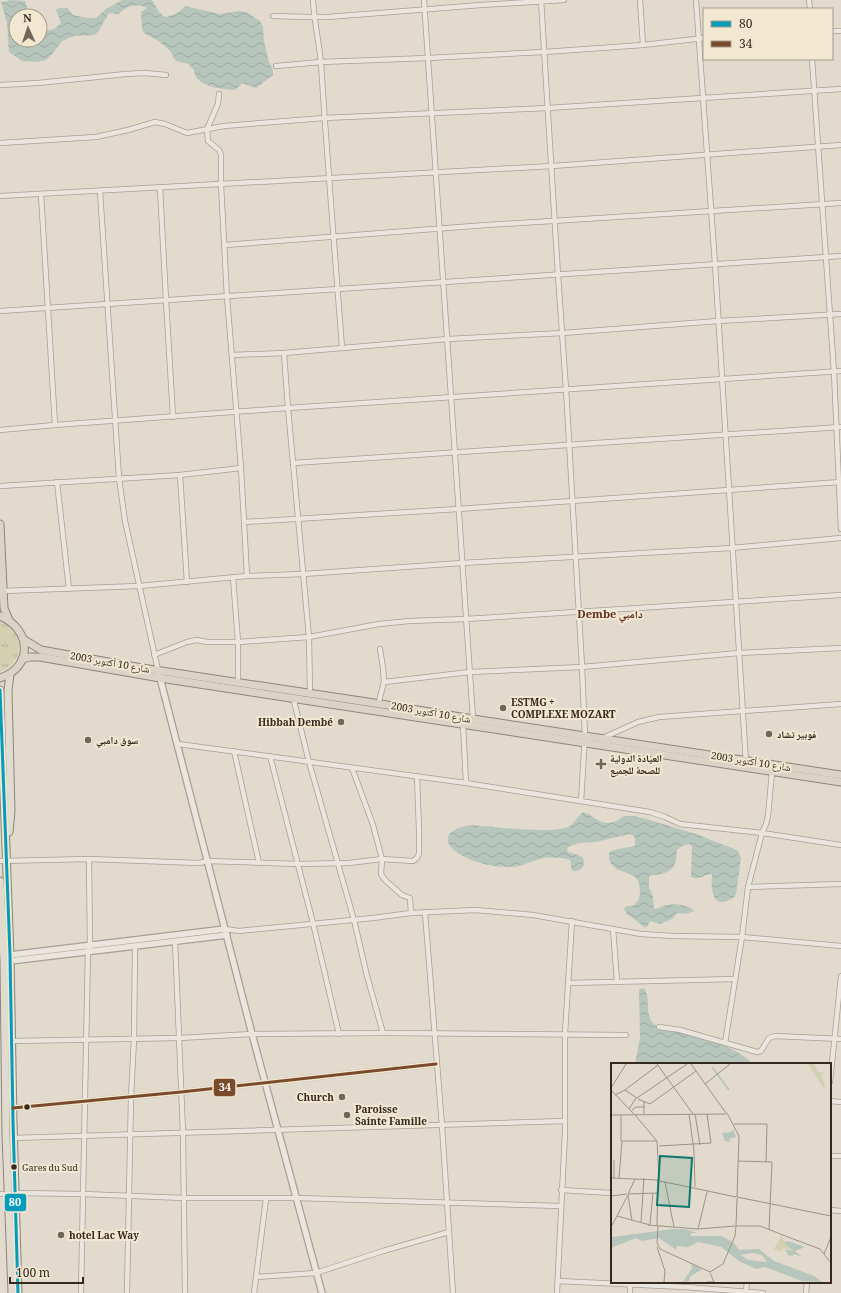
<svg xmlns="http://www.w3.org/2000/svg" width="841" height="1293" viewBox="0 0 841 1293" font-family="Georgia,'Noto Naskh Arabic',serif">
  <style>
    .grass { fill: url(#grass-tufts) }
    .water { fill: url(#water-waves) }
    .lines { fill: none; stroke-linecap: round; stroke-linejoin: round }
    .minor-casing { stroke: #a79f96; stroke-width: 6 }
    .tertiary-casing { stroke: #a79f96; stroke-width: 8 }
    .primary-casing { stroke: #8c857c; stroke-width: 9 }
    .trunk-casing { stroke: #8c857c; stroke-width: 9 }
    .minor { stroke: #eae6dd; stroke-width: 4.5 }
    .tertiary { stroke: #eae6dd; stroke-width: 5.5 }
    .primary { stroke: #e1dbcf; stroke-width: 7 }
    .trunk { stroke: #dad3c6; stroke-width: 7 }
    .bus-1-casing { stroke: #f2e8d2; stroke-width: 6 }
    .bus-2-casing { stroke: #f2e8d2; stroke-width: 6 }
    .bus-1 { stroke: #059cbc; stroke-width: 3 }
    .bus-2 { stroke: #7a4b2a; stroke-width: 3 }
    .poi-dot { fill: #71665c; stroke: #f2e8d2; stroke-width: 1.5 }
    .bus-dot { fill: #34281f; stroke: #f2e8d2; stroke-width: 1.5 }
    .labels { text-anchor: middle; stroke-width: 4; stroke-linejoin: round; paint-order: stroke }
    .bus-label { font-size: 9px; fill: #34281f; stroke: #f2e8d2; text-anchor: start }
    .street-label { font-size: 10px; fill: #34281f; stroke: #f2e8d2 }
    .poi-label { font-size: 10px; font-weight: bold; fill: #34281f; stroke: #f2e8d2; text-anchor: start }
    .neighbourhood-label { font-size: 11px; font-weight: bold; fill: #5d2c22; stroke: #f2e8d2 }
    .inset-river { fill: none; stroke: #b7c6bc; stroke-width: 2 }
    .inset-road { fill: none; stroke: #9c9387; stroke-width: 1 }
    .view { fill: #0f766e; fill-opacity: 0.15; stroke: #0f766e; stroke-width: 2 }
    .inset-edge { fill: none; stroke: #34281f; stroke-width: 2 }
    .line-badge { stroke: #f2e8d2; stroke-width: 1.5 }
    .badge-label { font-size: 11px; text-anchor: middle; font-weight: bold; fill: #fff }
  </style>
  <defs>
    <pattern id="grass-tufts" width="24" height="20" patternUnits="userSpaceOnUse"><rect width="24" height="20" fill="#d1d0b0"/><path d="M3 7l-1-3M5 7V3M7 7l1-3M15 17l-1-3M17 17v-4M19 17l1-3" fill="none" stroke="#b4b397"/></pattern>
    <pattern id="water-waves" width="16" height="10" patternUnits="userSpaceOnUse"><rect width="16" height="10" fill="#b7c6bc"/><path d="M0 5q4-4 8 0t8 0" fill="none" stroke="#9eaaa1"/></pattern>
  </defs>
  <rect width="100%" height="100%" fill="#e2dacc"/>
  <!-- grass -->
  <path class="grass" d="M0,622c17,5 25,27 13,41 -4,5 -8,7 -13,9z"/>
  <!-- water -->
  <g class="water">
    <path d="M12,0l13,1 3,10 4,5h-16v24h24v-13l7,4 7,-2 7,-6 -5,-13 3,-2h8l6,7 15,3h8l10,-9 16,-9h30l7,12 6,5c9,-2 14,-4 20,-11l35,8 19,-3 7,1 14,9 3,6 1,14 5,21 4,8v5l-17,13 -14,-5 -7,7c-14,-1 -40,-3 -41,-20l-6,-6 -12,-3 -6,-10 -10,-9 -16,-9 -2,-4 -1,-15v-2l6,-4c-10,-5 -21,-2 -28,6l-10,-1 -11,19 -4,3 -20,1 -12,5 -9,12 -7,7 -10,2 -14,-1 -13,-9 -2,-29 -6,-21z"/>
    <path d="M583,812c4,1 8,3 11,6 12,8 20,6 30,-2h9l13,3 50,15 41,16 4,8 -5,36 -2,3c-12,9 -21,6 -22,-10 -1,-4 0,-9 0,-13 -8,0 -13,7 -21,3l1,-31 -3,-2 -9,3 -3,3c-1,4 0,10 -2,13 -3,11 -17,11 -26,13v11l4,10 1,12c5,0 8,-4 13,-4 7,-2 23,0 27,6l-8,3 -9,-1 -5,6 -12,5 -10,-3 -3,6h-3l-18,-14 -2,-4 2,-3c3,0 8,0 9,-2 7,-5 6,-21 1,-26 -6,-7 -16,-5 -22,-11 -5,-4 -5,-9 -5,-14l4,-3 22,-4v-8l-2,-3 -4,-1 -33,8 -18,1 -10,4 -1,2 1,3 10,3 5,3c3,8 -2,14 -10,13 -3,-4 -1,-7 -3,-11 -9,-3 -21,-3 -30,-1 -11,3 -19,8 -30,8 -15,0 -31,-3 -45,-10 -25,-12 -23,-27 5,-32 19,1 86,10 100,1 5,-4 8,-10 13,-14z"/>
    <path d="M644,988c8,10 -1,27 11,37 6,5 18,4 26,6 21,5 57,17 72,33h-118l5,-26 -1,-47 1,-2z"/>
  </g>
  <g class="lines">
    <defs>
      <g id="minor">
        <path d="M313,0c1,21 6,42 8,63 6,95 14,190 21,285"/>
        <path d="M424,0c18,240 31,480 49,719"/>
        <path d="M541,0l17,275 8,114 16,278 3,69 -4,65"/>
        <path d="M640,0l3,45"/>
        <path d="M696,0l19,264 31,499"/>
        <path d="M809,0l1,9"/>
        <path d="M273,16l35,1h20l153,-12 83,-5"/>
        <path d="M832,31h9"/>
        <path d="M812,59l22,313 7,157"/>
        <path d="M276,66l45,-4 107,-4 116,-6 99,-7 61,-7"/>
        <path d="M0,85l38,-2 88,-9 19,-1 21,2"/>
        <path d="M219,94l-1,10 -11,25 1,12 11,9 2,5v30l6,112 14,171 6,108"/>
        <path d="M0,143l96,-6 32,-7 27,-8 10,2 22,9 37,-7 100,-8 224,-10 293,-19"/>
        <path d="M160,188l6,112 7,117"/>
        <path d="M100,191l19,287 6,43 33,149"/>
        <path d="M41,194l14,231"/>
        <path d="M0,196l552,-30 289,-21"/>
        <path d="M225,245l261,-20 355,-22"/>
        <path d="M0,311l841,-55"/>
        <path d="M284,353l4,55 21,229 1,56"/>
        <path d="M233,355l51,-2 164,-14 115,-6 155,-12 123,-7"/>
        <path d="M0,430l55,-5 233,-17 553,-37"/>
        <path d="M293,463l548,-36"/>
        <path d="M180,475l7,107"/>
        <path d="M57,482l12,107"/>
        <path d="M0,486l180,-11 61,-7"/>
        <path d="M244,522l214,-13 383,-27"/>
        <path d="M233,577l5,65v41"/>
        <path d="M3,591l136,-5 108,-10 56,-2 159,-11 270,-15 109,-10"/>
        <path d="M380,649l3,19 1,14"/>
        <path d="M154,655l33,-13 10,-2 10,2h31l71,-5 70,-13 30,-3 57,-2 375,-24"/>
        <path d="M293,697l16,65 45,158 13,56 16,57"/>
        <path d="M378,705l6,-23 86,-10 112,-5 157,-14 102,-5"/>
        <path d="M463,724l3,59"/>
        <path d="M603,738l35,-16 21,-5 182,-13"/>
        <path d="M178,744l288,39 184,29 15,5 15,7 82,9 79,12"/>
        <path d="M234,751l25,112"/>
        <path d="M270,756l43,167 26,111"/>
        <path d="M352,768l21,57 9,34 -1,15 4,6 17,15 8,3 1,15"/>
        <path d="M0,861l89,-2 110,4 9,-2 90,3 51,-1 33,-4 31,2 4,-3 2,-4v-24l-2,-54"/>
        <path d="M748,887l93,-3"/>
        <path d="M425,912l17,214 11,167"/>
        <path d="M225,929l14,2 134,-13 38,-5 64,-3 58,5 108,19 32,2 69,1 99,9"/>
        <path d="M613,929l4,52"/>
        <path d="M175,941l8,192 2,160"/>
        <path d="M569,983l166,-4"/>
        <path d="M659,1027l21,3 77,22 4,-1 8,-13 6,-2 66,3"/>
        <path d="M12,1041l167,-3 73,-4 131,-1 243,2"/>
        <path d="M725,1043l17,-106 6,-50 14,-54 4,-9 2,-8 4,-44"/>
        <path d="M830,1082l11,-106"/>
        <path d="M830,1101l11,1"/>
        <path d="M13,1108l168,-16 255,-28"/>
        <path d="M13,1138l552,-17"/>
        <path d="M830,1156h11"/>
        <path d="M561,1190l51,3"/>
        <path d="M16,1193l67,1 101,4h113l264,8"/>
        <path d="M0,1194h9"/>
        <path d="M830,1210l11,1"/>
        <path d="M256,1277l60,-4 67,-22 66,-19"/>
        <path d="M558,1281l127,6 78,6"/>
        <path d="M746,1291l1,-9"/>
        <path d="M81,1293l7,-342 2,-6 -1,-86"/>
        <path d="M127,1293l4,-196 3,-58 1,-93"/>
        <path d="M254,1293l12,-94"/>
        <path d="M557,1293l8,-160v-99l7,-113"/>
        <path d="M630,1293v-9"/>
        <path d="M806,1293l1,-11"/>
      </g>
      <g id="tertiary">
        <path d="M159,674l93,360 70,259"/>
        <path d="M10,955l215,-26"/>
        <path d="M10,961l217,-26"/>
      </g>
      <g id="primary">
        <path d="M0,690l10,265 3,166 5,172"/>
        <path d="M9,832l2,-21 -3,-120 2,-17"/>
        <path d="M0,881l4,80 2,174 6,158"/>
      </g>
      <g id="trunk">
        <path d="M0,524l4,84 5,12"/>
        <path d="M0,616c32,13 33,52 0,62"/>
        <path d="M23,639l18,11 101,18 245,37 86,14 368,56"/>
        <path d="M22,659l8,-2h10l120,21 681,104"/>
      </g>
    </defs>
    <!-- minor casing -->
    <use href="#minor" class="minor-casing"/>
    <!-- tertiary casing -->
    <use href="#tertiary" class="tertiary-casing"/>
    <!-- primary casing -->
    <use href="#primary" class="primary-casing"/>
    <!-- trunk casing -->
    <use href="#trunk" class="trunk-casing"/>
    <!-- minor -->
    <use href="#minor" class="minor"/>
    <!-- tertiary -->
    <use href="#tertiary" class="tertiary"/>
    <!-- primary -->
    <use href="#primary" class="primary"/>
    <!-- trunk -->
    <use href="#trunk" class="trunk"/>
    <defs>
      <path id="bus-1" d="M0,690l10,265 3,166 5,172"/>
      <path id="bus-2" d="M13,1108l168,-16 255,-28"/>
    </defs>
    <!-- bus-1 casing -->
    <use href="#bus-1" class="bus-1-casing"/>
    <!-- bus-2 casing -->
    <use href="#bus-2" class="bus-2-casing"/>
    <!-- bus-1 -->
    <use href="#bus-1" class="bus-1"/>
    <!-- bus-2 -->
    <use href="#bus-2" class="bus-2"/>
  </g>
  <!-- markers -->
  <g class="poi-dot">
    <circle cx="503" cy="708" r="4"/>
    <circle cx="341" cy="722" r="4"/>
    <circle cx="769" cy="734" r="4"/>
    <circle cx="88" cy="740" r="4"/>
    <path d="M599 758h4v4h4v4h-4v4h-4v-4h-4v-4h4z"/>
    <circle cx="342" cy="1097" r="4"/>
    <circle cx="347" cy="1115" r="4"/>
    <circle cx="61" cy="1235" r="4"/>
  </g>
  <g class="bus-dot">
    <circle cx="27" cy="1107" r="3.5"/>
    <circle cx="14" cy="1167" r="3.5"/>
  </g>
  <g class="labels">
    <!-- bus labels -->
    <g class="bus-label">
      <text x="22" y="1171">Gares du Sud</text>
    </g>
    <!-- street labels -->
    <g class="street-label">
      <text transform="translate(110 662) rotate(10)" y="4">شارع 10 أكتوبر 2003</text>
      <text transform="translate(431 712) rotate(10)" y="4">شارع 10 أكتوبر 2003</text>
      <text transform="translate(751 761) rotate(9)" y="4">شارع 10 أكتوبر 2003</text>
    </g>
    <!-- poi labels -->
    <g class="poi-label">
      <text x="511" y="706">ESTMG +<tspan x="511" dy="12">COMPLEXE MOZART</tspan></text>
      <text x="333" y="726" text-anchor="end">Hibbah Dembé</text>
      <text x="777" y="738">فوبير تشاد</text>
      <text x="96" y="744">سوق دامبي</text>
      <text x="610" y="762">العيادة الدولية<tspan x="610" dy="12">للصحة للجميع</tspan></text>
      <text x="334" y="1101" text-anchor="end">Church</text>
      <text x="355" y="1113">Paroisse<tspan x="355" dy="12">Sainte Famille</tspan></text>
      <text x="69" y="1239">hotel Lac Way</text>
    </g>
    <!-- neighbourhood labels -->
    <g class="neighbourhood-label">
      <text x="610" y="618">Dembe دامبي</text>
    </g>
  </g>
  <!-- overview -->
  <g transform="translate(611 1063)">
    <rect width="220" height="220" fill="#e2dacc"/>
    <path d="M171,172l3,9 12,9 -10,-5 -5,1v3l-8,-3z" fill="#d1d0b0"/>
    <path d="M197,1h6l4,8 6,1 -2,3 3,10 -1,3z" fill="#d1d0b0"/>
    <path d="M122,66l3,8 -7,2 2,3 -6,-1 -3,-8 9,-1zM62,166h12l13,4h-7v3h31l12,7 5,7 20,-1 15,12 40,15 8,6 -20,-1 -37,-14 -9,2 -17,-8 -18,-14 -23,-5 -10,5 -11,-1 -1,4 -17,-12 -17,3 -6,-3 -25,10 1,-11zM142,190l9,2 5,7 -19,-2 -8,-5zM177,178l17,6 -10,4 7,6 -8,-3 -2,2 -4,-1 -3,-6 9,2 -9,-7 -1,-2zM80,201l11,5 -12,8 -1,4 -6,1 9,-14z" fill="#b7c6bc" fill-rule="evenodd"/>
    <path class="inset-river" d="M101,4l17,23"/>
    <path class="inset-road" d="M46,1l36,50M80,1l35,49M94,21l25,-20M0,25l15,-24M0,27l23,24M14,27l12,8M4,32l10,-5 33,-25M26,35l50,-34M27,36l12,5 46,-33M33,38v13M18,46l7,-11M21,47l4,-3h8M116,50l12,23 -2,61M78,51l5,37 1,36M84,51l5,31M0,52l115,-1M24,52l22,26 2,39M123,61h33l-1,38M10,78v-26M11,78h34M48,83l52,-3 -4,-29M3,97v18M127,98l34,1 -3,68M0,115l46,2M8,115l3,-37M49,118l76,16M54,119l9,45M17,131l29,-1M17,131l7,-15M17,132l4,26M0,133l16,-2M126,134l94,19M6,153l11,-21M6,153l33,9M30,159l3,-44M39,161l3,-31M37,162l50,4 37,-3M46,162l1,-46M47,163l-1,17 3,6 50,23M125,163h24l28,11 32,12 11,14M125,163l1,-28M0,164l6,-11M87,166l9,-37M46,184l8,24 -1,11M213,191l7,-17M99,209l13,-8 12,-28 1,-10M96,219h7l-4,-9"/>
    <path class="view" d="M49,93l32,2 -3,49 -32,-2z"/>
    <rect width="220" height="220" class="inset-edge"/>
  </g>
  <g class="line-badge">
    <rect x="213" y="1078" width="23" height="19" rx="4" fill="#7a4b2a"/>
    <rect x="4" y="1193" width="23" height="19" rx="4" fill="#059cbc"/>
  </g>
  <g class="badge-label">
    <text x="225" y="1091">34</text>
    <text x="15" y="1206">80</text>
  </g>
  <!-- legend -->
  <rect x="703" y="8" width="130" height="52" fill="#f2e8d2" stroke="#a69b8a"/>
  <rect x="711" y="21" width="20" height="6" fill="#059cbc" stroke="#a69b8a"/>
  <text x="739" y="28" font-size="12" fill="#34281f">80</text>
  <rect x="711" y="41" width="20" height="6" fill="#7a4b2a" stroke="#a69b8a"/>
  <text x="739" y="48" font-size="12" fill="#34281f">34</text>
  <!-- north arrow -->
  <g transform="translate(28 28) rotate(357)"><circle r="19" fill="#f2e8d2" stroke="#a69b8a"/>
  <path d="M0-3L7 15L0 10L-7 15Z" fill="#71665c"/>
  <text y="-6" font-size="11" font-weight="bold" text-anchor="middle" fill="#34281f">N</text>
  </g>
  <!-- scale -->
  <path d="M10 1277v6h73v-6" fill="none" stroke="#34281f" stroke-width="2"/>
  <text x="16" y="1277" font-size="12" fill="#34281f" stroke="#f2e8d2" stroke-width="3" paint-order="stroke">100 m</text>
</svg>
